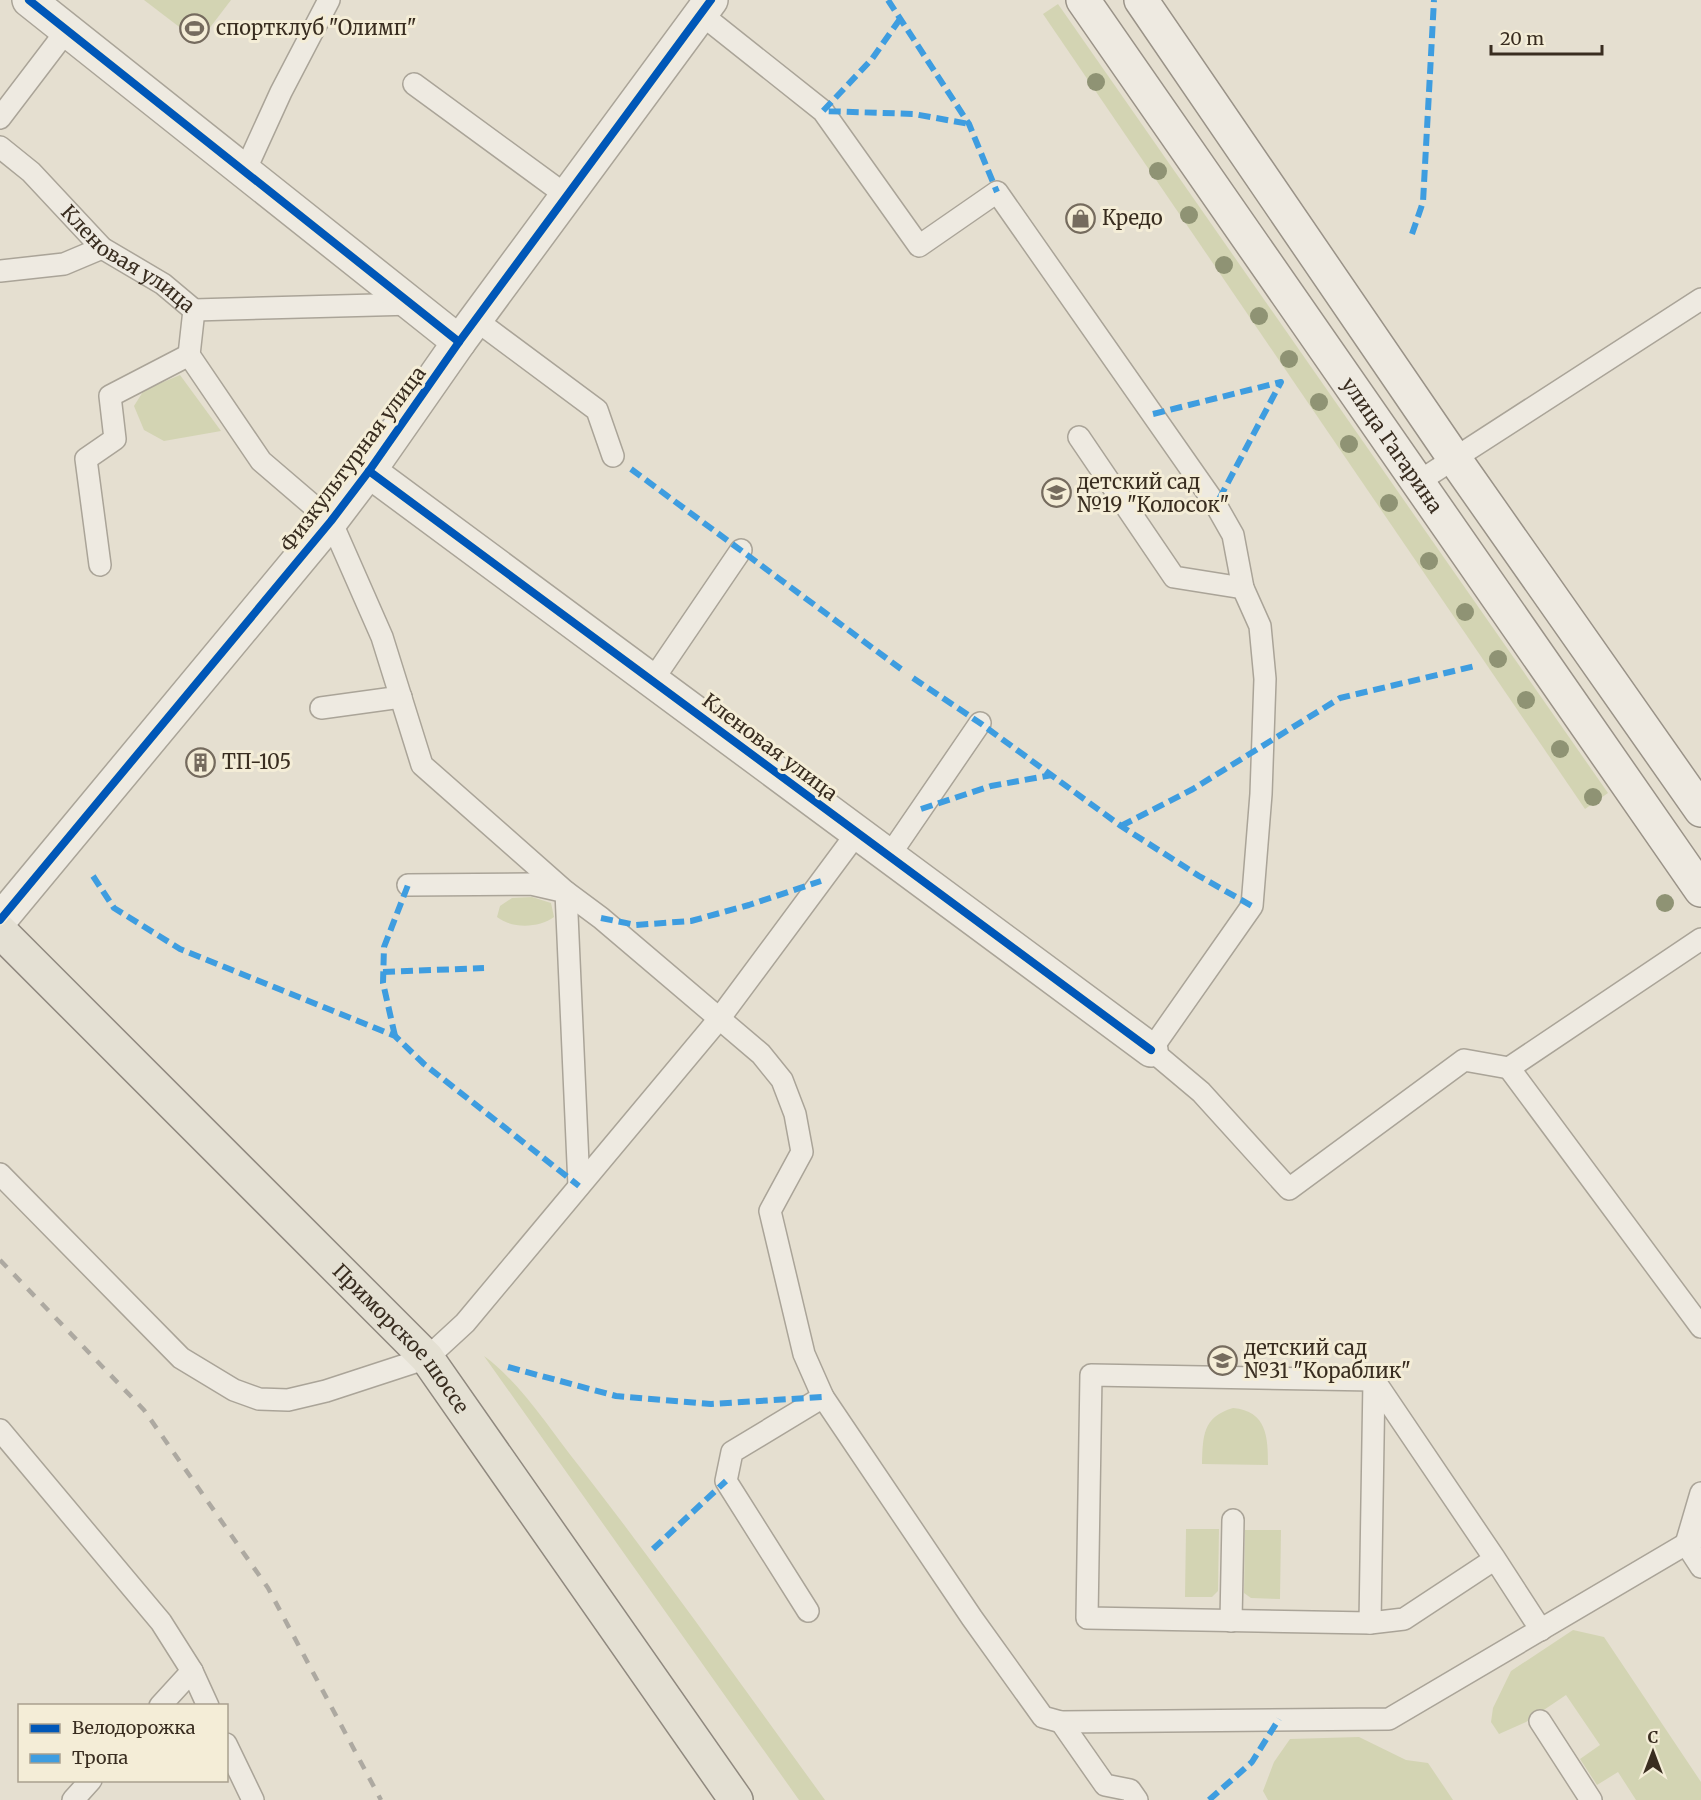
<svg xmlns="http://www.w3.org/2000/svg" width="1701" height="1800" viewBox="0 0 1701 1800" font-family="Merriweather,serif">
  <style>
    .green { fill: #d3d4b3 }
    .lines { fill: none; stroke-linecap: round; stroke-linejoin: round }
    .service-casing { stroke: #aaa498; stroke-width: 24 }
    .minor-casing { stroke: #aaa498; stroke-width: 36 }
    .secondary-casing { stroke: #9a9388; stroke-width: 36 }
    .primary-casing { stroke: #90897f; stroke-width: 36 }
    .service { stroke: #eeeae1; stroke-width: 21 }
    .minor { stroke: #eeeae1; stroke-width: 33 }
    .secondary { stroke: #eeeae1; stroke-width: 33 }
    .primary { stroke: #e4e0d3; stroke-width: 33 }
    .rail { stroke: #ada9a1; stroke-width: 4.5; stroke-dasharray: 10 10; stroke-linecap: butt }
    .quiet { stroke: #3e9de0; stroke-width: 6; stroke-dasharray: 12 6; stroke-linecap: butt }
    .cycleway-casing { stroke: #f4edd7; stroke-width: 11 }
    .cycleway { stroke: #0057b8; stroke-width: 8 }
    .tree { fill: #8f9374 }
    .labels { text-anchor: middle; stroke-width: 6; stroke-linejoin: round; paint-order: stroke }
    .poi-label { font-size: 20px; fill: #392d20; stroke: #f4edd7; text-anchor: start }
    .street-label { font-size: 20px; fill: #392d20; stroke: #f4edd7 }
  </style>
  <rect width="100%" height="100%" fill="#e5dfd0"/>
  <!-- green -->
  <g class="green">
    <path d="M144,0h87l-32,42z"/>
    <path d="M1058,4l550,789 -23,16 -542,-795z"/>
    <path d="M180,375l41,56 -57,10 -20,-11 -10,-24 10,-16z"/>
    <path d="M532,897l19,6 3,14c-15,11 -42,12 -57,0l3,-11 12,-8z"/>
    <path d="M484,1356c36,26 67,75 95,110 85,109 165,223 246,334h-26z"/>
    <path d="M1233,1408c34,3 35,29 35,57l-66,-1c1,-27 0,-47 31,-56z"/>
    <path d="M1186,1529h33l-1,62 -6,6h-27z"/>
    <path d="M1245,1530h36l-1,69 -29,-1 -7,-5z"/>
    <path d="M1573,1630l31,7 97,145v18h-65l-18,-28 -21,13 -17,-26 20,-14 -34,-50 -40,27 -27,12 -8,-12 2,-14 18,-37z"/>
    <path d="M1359,1737l47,23 22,3 25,37h-185l-5,-9 11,-29 16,-23z"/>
  </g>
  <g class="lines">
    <defs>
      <g id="service">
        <path d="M701,14l122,97 96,135 78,-54 219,313 17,30 10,53 17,38 5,53 -4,115 -9,112 -101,144 50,42 88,97 175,-129 45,8"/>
        <path d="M414,84l153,112"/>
        <path d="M0,118l67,-88"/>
        <path id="s1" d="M0,147l31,25 71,76 61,36 31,26"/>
        <path d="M245,171l36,-79 48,-92"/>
        <path d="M0,271l64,-7 38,-16"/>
        <path d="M194,310l-5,45 72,106 70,60 51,116 40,128 144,127 35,26 160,136 21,26 13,34 7,38 -32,59 34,143 19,43 149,221 71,99 18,5 328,-3 312,-184"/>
        <path d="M194,310l219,-6"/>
        <path d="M476,320l121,90 16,46"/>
        <path d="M1079,437l95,140 69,11"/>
        <path d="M1418,482l283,-183"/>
        <path d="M100,565l-14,-106 29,-20 -5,-43 79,-41"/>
        <path d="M652,681l89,-131"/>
        <path d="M321,708l80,-11"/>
        <path d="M889,856l91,-133"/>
        <path d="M408,885l123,-1 35,8 13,294"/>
        <path d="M1701,939l-192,129 192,259"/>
        <path d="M0,1174l181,184 53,32 25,9 29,1 38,-9 101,-33 38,-35 254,-304 138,-186"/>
        <path d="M0,1430l161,192 31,49 16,35"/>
        <path d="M1701,1493l-15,51 15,23"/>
        <path d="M1495,1559l-121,-179 -283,-5 -4,243 283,5 34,-4 91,-60 46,71"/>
        <path d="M808,1611l-82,-130 6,-29 91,-55"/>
        <path d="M1231,1621l2,-101"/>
        <path d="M1370,1623l4,-243"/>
        <path d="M160,1706l32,-35"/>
        <path d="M1540,1721l51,79"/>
        <path d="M1061,1722l44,63 25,5 7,10"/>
        <path d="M226,1744l27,56"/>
        <path d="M73,1800l18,-20"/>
      </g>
      <g id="minor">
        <path d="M29,0l430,342"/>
        <path d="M369,471l782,579"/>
        <path d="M0,920l331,-399 38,-50 90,-129 252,-342"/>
      </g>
      <g id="secondary">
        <path id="s2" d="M1083,0l618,890"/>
        <path d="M1141,0l313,458 247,352"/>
      </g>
      <g id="primary">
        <path id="s3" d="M0,931l427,427 309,442"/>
      </g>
    </defs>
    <!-- service casing -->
    <use href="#service" class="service-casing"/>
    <!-- minor casing -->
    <use href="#minor" class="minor-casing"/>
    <!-- secondary casing -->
    <use href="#secondary" class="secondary-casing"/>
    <!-- primary casing -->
    <use href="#primary" class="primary-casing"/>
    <!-- service -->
    <use href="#service" class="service"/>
    <!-- minor -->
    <use href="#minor" class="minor"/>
    <!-- secondary -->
    <use href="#secondary" class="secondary"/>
    <!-- primary -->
    <use href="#primary" class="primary"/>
    <!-- rail -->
    <path class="rail" d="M0,1260l144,150 124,178 113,212"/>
    <!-- quiet -->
    <g class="quiet">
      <path d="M888,0l81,124 28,68"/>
      <path d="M900,19l-28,40 -49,52 91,3 55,10"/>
      <path d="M1412,234l11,-32 11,-202"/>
      <path d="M1153,414l128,-32 -65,123"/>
      <path d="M631,469l270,200"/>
      <path d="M913,678l67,45 141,103 78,50 53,30"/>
      <path d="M921,809l70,-23 61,-11"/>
      <path d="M1121,826l72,-37 147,-91 135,-32"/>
      <path d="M93,876l21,32 66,41 215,87 29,28 155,122"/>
      <path d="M601,918l35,7 55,-4 58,-16 72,-24"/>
      <path d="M383,972l101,-4"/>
      <path d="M395,1036l-12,-53 1,-36 24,-62"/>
      <path d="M508,1367l108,29 95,8 112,-7"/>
      <path d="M653,1549l73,-68"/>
      <path d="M1209,1800l43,-38 27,-43"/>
    </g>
    <defs>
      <g id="cycleway">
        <path d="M29,0l430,342"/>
        <path d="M369,471l782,579"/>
        <path d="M0,920l331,-399 38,-50 90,-129 252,-342"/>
      </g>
    </defs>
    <!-- cycleway casing -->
    <use href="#cycleway" class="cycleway-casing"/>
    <!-- cycleway -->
    <use href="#cycleway" class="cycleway"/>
  </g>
  <!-- trees -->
  <g class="tree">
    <circle cx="1096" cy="82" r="9"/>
    <circle cx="1158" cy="171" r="9"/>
    <circle cx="1189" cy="215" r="9"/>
    <circle cx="1224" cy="265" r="9"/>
    <circle cx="1259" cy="316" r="9"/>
    <circle cx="1289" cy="359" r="9"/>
    <circle cx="1319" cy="402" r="9"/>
    <circle cx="1349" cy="444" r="9"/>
    <circle cx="1389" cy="503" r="9"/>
    <circle cx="1429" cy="561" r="9"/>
    <circle cx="1465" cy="612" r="9"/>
    <circle cx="1498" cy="659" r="9"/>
    <circle cx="1526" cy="700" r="9"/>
    <circle cx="1560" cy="749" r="9"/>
    <circle cx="1593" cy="797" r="9"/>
    <circle cx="1665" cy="903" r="9"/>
  </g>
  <!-- icons -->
  <defs>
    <symbol id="stadium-ring" viewBox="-11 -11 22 22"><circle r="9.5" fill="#f4edd7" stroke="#756b5e" stroke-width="1.5"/><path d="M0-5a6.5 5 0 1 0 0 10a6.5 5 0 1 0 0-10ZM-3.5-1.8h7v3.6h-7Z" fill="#756b5e"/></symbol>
    <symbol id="shop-ring" viewBox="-11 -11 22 22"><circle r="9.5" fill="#f4edd7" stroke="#756b5e" stroke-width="1.5"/><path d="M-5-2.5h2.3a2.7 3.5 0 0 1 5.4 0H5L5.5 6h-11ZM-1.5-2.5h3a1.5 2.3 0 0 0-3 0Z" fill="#756b5e"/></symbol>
    <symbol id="school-ring" viewBox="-11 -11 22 22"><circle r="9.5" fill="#f4edd7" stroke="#756b5e" stroke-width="1.5"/><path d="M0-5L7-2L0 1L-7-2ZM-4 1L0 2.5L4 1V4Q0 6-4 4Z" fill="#756b5e"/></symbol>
    <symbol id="building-ring" viewBox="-11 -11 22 22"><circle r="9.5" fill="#f4edd7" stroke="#756b5e" stroke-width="1.5"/><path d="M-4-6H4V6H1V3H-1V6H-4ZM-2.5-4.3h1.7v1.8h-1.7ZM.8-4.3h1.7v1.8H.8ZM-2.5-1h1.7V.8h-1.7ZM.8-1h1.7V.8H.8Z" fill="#756b5e"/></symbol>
  </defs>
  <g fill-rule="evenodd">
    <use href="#stadium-ring" x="178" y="12" width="33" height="33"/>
    <use href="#shop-ring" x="1064" y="202" width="33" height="33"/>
    <use href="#school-ring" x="1040" y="476" width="33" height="33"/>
    <use href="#building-ring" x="184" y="746" width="33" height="33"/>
    <use href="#school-ring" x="1206" y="1344" width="33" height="33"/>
  </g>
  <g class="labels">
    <!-- poi labels -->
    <g class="poi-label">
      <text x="216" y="35">спортклуб "Олимп"</text>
      <text x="1102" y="225">Кредо</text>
      <text x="1077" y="489">детский сад<tspan x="1077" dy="23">№19 "Колосок"</tspan></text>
      <text x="222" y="769">ТП-105</text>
      <text x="1244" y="1355">детский сад<tspan x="1244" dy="23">№31 "Кораблик"</tspan></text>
    </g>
    <!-- street labels -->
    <g class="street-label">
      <text dy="7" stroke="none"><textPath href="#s1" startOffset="171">Кленовая улица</textPath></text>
      <text dy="7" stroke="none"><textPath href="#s2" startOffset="542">улица Гагарина</textPath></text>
      <text transform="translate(353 459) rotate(-53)" y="7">Физкультурная улица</text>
      <text transform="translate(770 747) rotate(37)" y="7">Кленовая улица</text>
      <text dy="7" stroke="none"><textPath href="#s3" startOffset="572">Приморское шоссе</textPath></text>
    </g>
  </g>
  <!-- legend -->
  <rect x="18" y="1704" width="210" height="78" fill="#f4edd7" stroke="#a9a08e" stroke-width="1.5"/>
  <rect x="30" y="1724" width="30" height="9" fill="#0057b8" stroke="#a9a08e" stroke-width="1.5"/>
  <text x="72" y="1734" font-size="18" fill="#392d20">Велодорожка</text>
  <rect x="30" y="1754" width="30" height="9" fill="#3e9de0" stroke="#a9a08e" stroke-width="1.5"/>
  <text x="72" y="1764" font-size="18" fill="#392d20">Тропа</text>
  <!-- north arrow -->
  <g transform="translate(1653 1752)" stroke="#f4edd7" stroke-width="4.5" paint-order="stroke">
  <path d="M0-4.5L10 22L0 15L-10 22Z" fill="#392d20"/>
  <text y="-9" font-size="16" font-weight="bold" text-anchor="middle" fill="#392d20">С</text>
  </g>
  <!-- scale -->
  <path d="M1491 45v9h111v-9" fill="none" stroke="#392d20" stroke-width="3"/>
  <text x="1500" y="45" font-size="18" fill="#392d20" stroke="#f4edd7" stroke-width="4.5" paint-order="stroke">20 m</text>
</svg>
